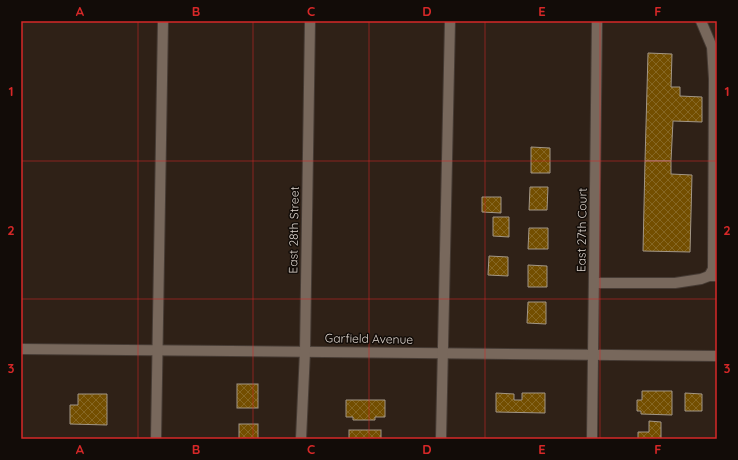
<svg xmlns="http://www.w3.org/2000/svg" width="738" height="460" viewBox="0 0 738 460" font-family="Quicksand,sans-serif">
  <style>
    .building { fill: url(#building-cross-hatch); stroke: #a29686 }
    .lines { fill: none; stroke-linecap: round; stroke-linejoin: round }
    .minor-casing { stroke: #463b34; stroke-width: 12 }
    .minor { stroke: #78685c; stroke-width: 10 }
    .grid { fill: none; stroke: #d62828; stroke-width: 1; stroke-opacity: 0.55 }
    .labels { text-anchor: middle; stroke-width: 3; stroke-linejoin: round; paint-order: stroke }
    .street-label { font-size: 12px; fill: #ded5ce; stroke: #120c08 }
    .neatline { fill: none; stroke: #d62828; stroke-width: 1.5 }
    .grid-label { font-size: 13px; text-anchor: middle; font-weight: bold; fill: #d62828 }
  </style>
  <defs>
    <pattern id="building-cross-hatch" width="8" height="8" patternUnits="userSpaceOnUse"><rect width="8" height="8" fill="#734e00"/><path d="M0 0l8 8M0 8l8-8" fill="none" stroke="#866724"/></pattern>
  </defs>
  <rect width="100%" height="100%" fill="#2f2117"/>
  <!-- building -->
  <g class="building">
    <path d="M648,53l24,1 -1,33h9v9l22,1v25l-29,-1 -2,40h-26z"/>
    <path d="M531,147l19,1v25h-19z"/>
    <path d="M645,161h26v13l21,1 -2,77 -47,-1z"/>
    <path d="M530,187h18l-1,23h-18z"/>
    <path d="M482,197h19v16l-19,-1z"/>
    <path d="M493,217h16v20l-16,-1z"/>
    <path d="M529,228h19v21h-20z"/>
    <path d="M489,256l19,1v19l-20,-1z"/>
    <path d="M528,265l19,1v21h-19z"/>
    <path d="M528,302h18v22l-19,-1z"/>
    <rect x="237" y="384" width="21" height="24"/>
    <path d="M642,391h30v24l-31,-1v-3h-4v-11h5z"/>
    <path d="M496,393l18,1v6h8v-7h23v20l-49,-1z"/>
    <path d="M685,393l17,1v17h-17z"/>
    <path d="M78,394h29v31l-37,-1v-19h8z"/>
    <path d="M346,400h39v17h-10v3h-22v-3h-7z"/>
    <path d="M649,421l12,1v17h-23v-7h11z"/>
    <rect x="239" y="424" width="19" height="15"/>
    <rect x="349" y="430" width="32" height="9"/>
  </g>
  <g class="lines">
    <defs>
      <g id="minor">
        <path d="M701,21l11,26 2,32 -1,190 -4,7"/>
        <path d="M594,283h81l26,-4 8,-3h8"/>
        <path d="M21,349l696,7"/>
        <path d="M156,439l7,-418"/>
        <path d="M301,439l4,-88 5,-330"/>
        <path d="M441,439l9,-418"/>
        <path d="M592,439l5,-418"/>
      </g>
    </defs>
    <!-- minor casing -->
    <use href="#minor" class="minor-casing"/>
    <!-- minor -->
    <use href="#minor" class="minor"/>
  </g>
  <!-- grid -->
  <path class="grid" d="M138,21v418M253,21v418M369,21v418M485,21v418M600,21v418M21,161h696M21,299h696"/>
  <g class="labels">
    <!-- street labels -->
    <g class="street-label">
      <text transform="translate(294 230) rotate(-89)" y="4">East 28th Street</text>
      <text transform="translate(582 230) rotate(-89)" y="4">East 27th Court</text>
      <text transform="translate(369 339) rotate(1)" y="4">Garfield Avenue</text>
    </g>
  </g>
  <!-- border -->
  <rect width="738" height="460" fill="none" stroke="#120c08" stroke-width="44"/>
  <rect x="22" y="22" width="694" height="416" class="neatline"/>
  <g class="grid-label">
    <text x="80" y="16">A</text>
    <text x="196" y="16">B</text>
    <text x="311" y="16">C</text>
    <text x="427" y="16">D</text>
    <text x="542" y="16">E</text>
    <text x="658" y="16">F</text>
    <text x="11" y="96">1</text>
    <text x="727" y="96">1</text>
    <text x="11" y="235">2</text>
    <text x="727" y="235">2</text>
    <text x="11" y="373">3</text>
    <text x="727" y="373">3</text>
    <text x="80" y="454">A</text>
    <text x="196" y="454">B</text>
    <text x="311" y="454">C</text>
    <text x="427" y="454">D</text>
    <text x="542" y="454">E</text>
    <text x="658" y="454">F</text>
  </g>
</svg>
